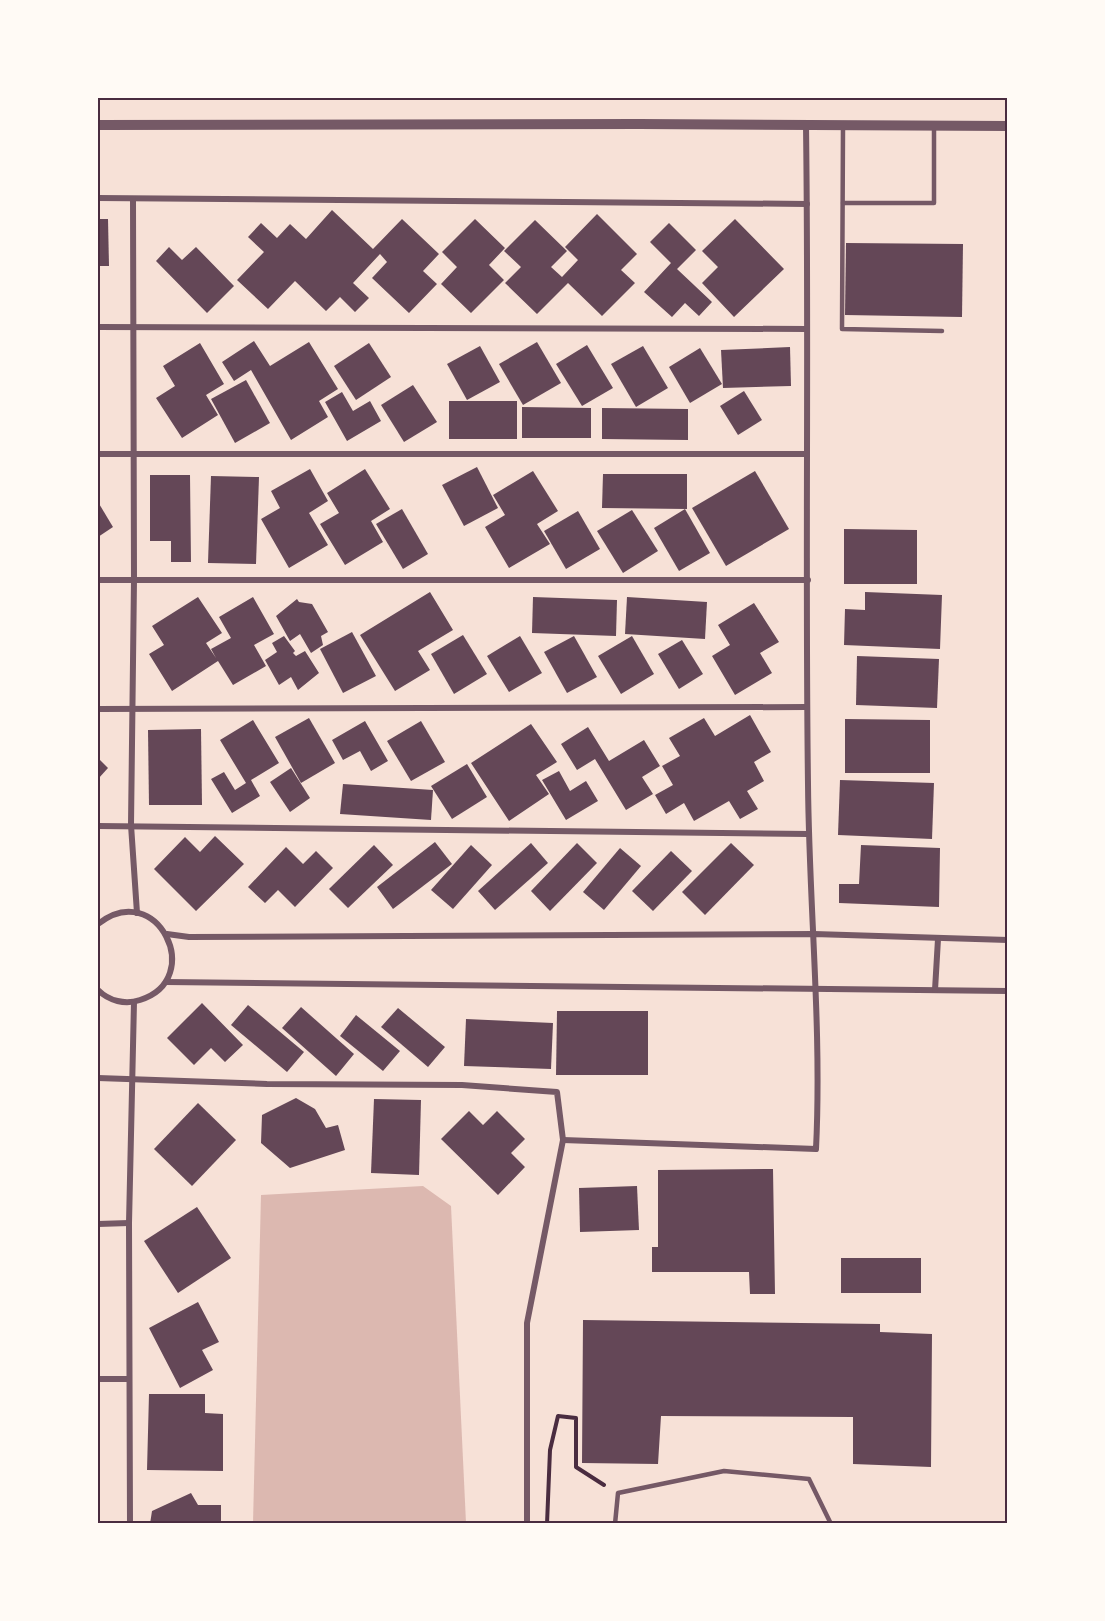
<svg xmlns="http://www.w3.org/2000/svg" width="1105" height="1621" viewBox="0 0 1105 1621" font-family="'Nunito Sans',sans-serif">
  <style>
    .water { fill: #dcb8b0 }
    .building { fill: #644757 }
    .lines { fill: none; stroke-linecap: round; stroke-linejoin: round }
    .path { stroke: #4a2c40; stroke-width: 4 }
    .service { stroke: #755966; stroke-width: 4.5 }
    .minor { stroke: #755966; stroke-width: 6 }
    .tertiary { stroke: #755966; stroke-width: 10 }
    .neatline { fill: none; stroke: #4a2c40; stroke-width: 2 }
  </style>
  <rect width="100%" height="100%" fill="#f7e1d7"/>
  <!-- water -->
  <path class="water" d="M423,1186l28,20 15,317h-213l8,-328z"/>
  <!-- building -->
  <g class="building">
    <path d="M332,210l41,39 29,-30 37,35 -16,17 14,13 -28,29 -37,-35 15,-16 -7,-8 -27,29 16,15 -14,14 -15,-15 -14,14 -31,-30 -27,28 -31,-29 27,-28 -16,-15 13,-14 16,15 13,-14 16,15z"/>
    <path d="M597,214l40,40 -16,16 14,13 -33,33 -34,-33 -31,31 -32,-31 16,-16 -17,-16 31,-31 32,31 -16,16 11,10 16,-17 -13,-13z"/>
    <path d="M98,219h10l1,47h-11z"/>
    <path d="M475,219l30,29 -16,17 15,15 -33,33 -30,-29 16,-17 -15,-15z"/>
    <path d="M735,219l49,50 -50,48 -32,-34 16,-16 -16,-16z"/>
    <path d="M669,223l27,27 -19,19 35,33 -13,14 -14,-13 -13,14 -28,-25 27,-29 -21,-21z"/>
    <path d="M846,243l117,1 -1,73 -117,-2z"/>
    <path d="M169,247l13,13 14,-13 38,39 -27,27 -51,-52z"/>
    <path d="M254,341l16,25 39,-24 29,47 -19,12 9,16 -37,23 -40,-70 -17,11 -12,-19z"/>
    <path d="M537,342l24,41 -38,22 -24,-41z"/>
    <path d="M200,343l24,41 -18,11 12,20 -36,23 -26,-40 19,-12 -12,-20z"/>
    <path d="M369,343l22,34 -35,23 -22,-34z"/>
    <path d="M587,345l26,43 -31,18 -26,-42z"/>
    <path d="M480,346l20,36 -33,18 -20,-36z"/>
    <path d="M643,346l25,42 -32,19 -25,-43z"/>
    <path d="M790,347l1,39 -68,2 -2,-38z"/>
    <path d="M700,348l22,36 -32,19 -21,-36z"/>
    <path d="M246,380l24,43 -35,20 -24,-44z"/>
    <path d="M413,385l24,37 -33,20 -23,-37z"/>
    <path d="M744,391l18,29 -24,15 -18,-29z"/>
    <path d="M342,392l11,19 17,-10 11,20 -34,20 -22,-39z"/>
    <rect x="449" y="401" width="68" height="38"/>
    <path d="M522,407l69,1v30h-69z"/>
    <path d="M602,408l86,1v31l-86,-1z"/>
    <path d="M477,467l21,41 -34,18 -22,-41z"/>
    <path d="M310,469l18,32 -19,12 19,32 -39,23 -28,-49 19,-11 -9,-17z"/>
    <path d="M365,469l25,40 -19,12 12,21 -38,23 -25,-41 19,-11 -12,-20z"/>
    <path d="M533,471l25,40 -21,13 13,20 -41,24 -24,-41 20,-12 -12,-20z"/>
    <path d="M755,471l34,58 -63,37 -34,-58z"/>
    <path d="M603,474h84v35l-85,-1z"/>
    <path d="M150,475h40l1,87h-20v-21h-21z"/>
    <path d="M211,476l48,1 -3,87 -48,-1z"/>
    <path d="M98,502l15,25 -15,10z"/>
    <path d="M402,509l26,45 -25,15 -27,-45z"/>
    <path d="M685,509l25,44 -31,18 -25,-43z"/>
    <path d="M632,510l26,41 -35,22 -26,-42z"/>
    <path d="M578,511l22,38 -34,20 -22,-38z"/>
    <path d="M844,529l73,1v54h-73z"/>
    <path d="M430,592l23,38 -35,21 12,19 -35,21 -35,-56z"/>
    <path d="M865,592l77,3 -2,54 -96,-4 1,-36 20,1z"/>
    <path d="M198,597l24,36 -16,10 10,15 -5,-9 20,-11 -12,-21 34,-20 21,37 -20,11 12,21 -33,19 -15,-24 -46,30 -23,-37 15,-9 -12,-19z"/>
    <path d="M533,597l84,3 -1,36 -84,-3z"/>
    <path d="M627,597l80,5 -2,37 -80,-5z"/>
    <path d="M297,599l2,3 13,2 16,28 -7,4 2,9 -12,8 -11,-19 -10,7 -14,-25z"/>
    <path d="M754,603l25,39 -19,11 12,20 -37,22 -23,-39 18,-11 -12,-20z"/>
    <path d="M352,632l24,44 -33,17 -23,-44z"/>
    <path d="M463,635l24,39 -33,20 -23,-40z"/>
    <path d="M284,636l11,15 -2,2 3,3 9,-5 14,22 -21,17 -7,-13 -12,8 -14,-25 12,-8 -5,-9z"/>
    <path d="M520,636l22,37 -33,19 -22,-36z"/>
    <path d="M574,636l23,41 -30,16 -23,-41z"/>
    <path d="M632,636l22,38 -33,20 -23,-38z"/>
    <path d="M682,640l21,34 -24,15 -21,-35z"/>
    <path d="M857,656l82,3 -2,49 -81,-3z"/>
    <path d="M750,715l21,37 -17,10 10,19 -17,10 11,18 -18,10 -11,-18 -35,20 -10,-18 -18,11 -11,-19 18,-10 -11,-19 18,-10 -11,-18 35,-20 11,18z"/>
    <path d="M309,718l26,45 -34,20 -26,-46z"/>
    <path d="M845,719l85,1v53h-85z"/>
    <path d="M253,720l26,43 -28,17 9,16 -28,17 -21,-34 13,-7 11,18 11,-7 -26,-43z"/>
    <path d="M365,721l23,40 -17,10 -11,-20 -17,9 -11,-20z"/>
    <path d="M421,721l24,41 -34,19 -24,-40z"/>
    <path d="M531,724l26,38 -21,13 13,19 -40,27 -38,-58z"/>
    <path d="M588,727l21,34 35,-21 16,26 -18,11 11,17 -27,16 -31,-51 -18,11 -16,-26z"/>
    <path d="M201,729l1,76h-53l-1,-75z"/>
    <path d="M98,758l10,10 -10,11z"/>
    <path d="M467,764l20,33 -35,22 -21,-33z"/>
    <path d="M291,768l19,30 -20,14 -20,-30z"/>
    <path d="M559,771l11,20 16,-10 12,20 -32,19 -24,-40z"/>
    <path d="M840,780l94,3 -2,56 -94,-4z"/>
    <path d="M343,784l90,6 -2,30 -91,-6z"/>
    <path d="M215,836l29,28 -48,47 -42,-42 31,-32 15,15z"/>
    <path d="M435,842l17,22 -59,45 -16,-22z"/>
    <path d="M531,843l17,20 -53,47 -17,-19z"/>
    <path d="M577,843l20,20 -47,48 -19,-20z"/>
    <path d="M731,843l23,22 -49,50 -23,-23z"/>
    <path d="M374,845l19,20 -45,43 -19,-19z"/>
    <path d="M471,845l21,20 -39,44 -22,-19z"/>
    <path d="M861,845l79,3 -1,59 -100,-4v-19h20z"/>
    <path d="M286,847l17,17 13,-13 17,17 -38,39 -17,-17 -13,13 -17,-16z"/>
    <path d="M620,848l21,18 -37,44 -21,-18z"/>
    <path d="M671,851l21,20 -39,40 -21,-20z"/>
    <path d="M202,1003l41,42 -18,17 -14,-14 -17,17 -27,-27z"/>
    <path d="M248,1005l56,47 -17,20 -56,-47z"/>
    <path d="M301,1007l53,47 -18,22 -54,-48z"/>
    <path d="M398,1008l47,39 -17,20 -47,-40z"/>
    <path d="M557,1011h91v64h-92z"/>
    <path d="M356,1015l44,36 -17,20 -43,-35z"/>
    <path d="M466,1019l87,4 -2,46 -87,-3z"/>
    <path d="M296,1098l19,11 11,19 12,-3 7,25 -55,18 -29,-25 1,-28z"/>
    <path d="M374,1099l47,1 -2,75 -48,-2z"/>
    <path d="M198,1103l38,37 -44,46 -38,-37z"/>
    <path d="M469,1111l14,14 14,-14 28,28 -14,14 14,14 -27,28 -57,-56z"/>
    <path d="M773,1169l2,125h-25l-1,-22h-97v-25h6v-77z"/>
    <path d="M637,1186l2,44 -59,2 -1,-44z"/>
    <path d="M197,1207l34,51 -53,35 -34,-52z"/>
    <rect x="841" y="1258" width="80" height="35"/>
    <path d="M198,1302l21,40 -17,8 11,20 -33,18 -31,-60z"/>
    <path d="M583,1320l297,4v8l52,2 -1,133 -78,-3v-47l-192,-1 -3,48 -76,-1z"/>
    <path d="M149,1394h56v19l18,1v57l-76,-1z"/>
    <path d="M191,1493l7,12h23v19h-71l2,-13z"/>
  </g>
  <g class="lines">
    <!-- path -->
    <path class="path" d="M547,1524l3,-74 8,-34 18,2v49l28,18"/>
    <!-- service -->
    <g class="service">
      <path d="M843,126l-1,203 100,2"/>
      <path d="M843,203h91v-76"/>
      <path d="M615,1524l3,-31 106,-22 85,8 22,45"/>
    </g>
    <!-- minor -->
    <g class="minor">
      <path d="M98,198l709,6"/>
      <path d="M133,199l1,381 -3,245 6,88"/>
      <path d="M98,327l709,2"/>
      <path d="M98,454h709"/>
      <path d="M98,580h710"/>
      <path d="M98,709l709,-2"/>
      <path d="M98,826l710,8"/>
      <path d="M98,924c59,-47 109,55 42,76 -15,5 -31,1 -42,-10"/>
      <path d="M167,934l22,3 625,-3 194,6"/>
      <path d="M166,982l842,9"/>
      <path d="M935,990l3,-51"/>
      <path d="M98,1078l169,6 195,1 95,7 6,48 -36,183v201"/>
      <path d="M563,1140l253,9c6,-122 -7,-243 -8,-365 -3,-219 1,-438 -2,-658"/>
      <path d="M98,1224l31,-1"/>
      <path d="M98,1379h30"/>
      <path d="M130,1524l-1,-301 5,-221"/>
    </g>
    <!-- tertiary -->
    <path class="tertiary" d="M98,125l541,-1 369,2"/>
  </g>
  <!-- border -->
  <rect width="1105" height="1621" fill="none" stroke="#fffaf5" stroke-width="198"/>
  <rect x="99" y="99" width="907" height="1423" class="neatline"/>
</svg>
